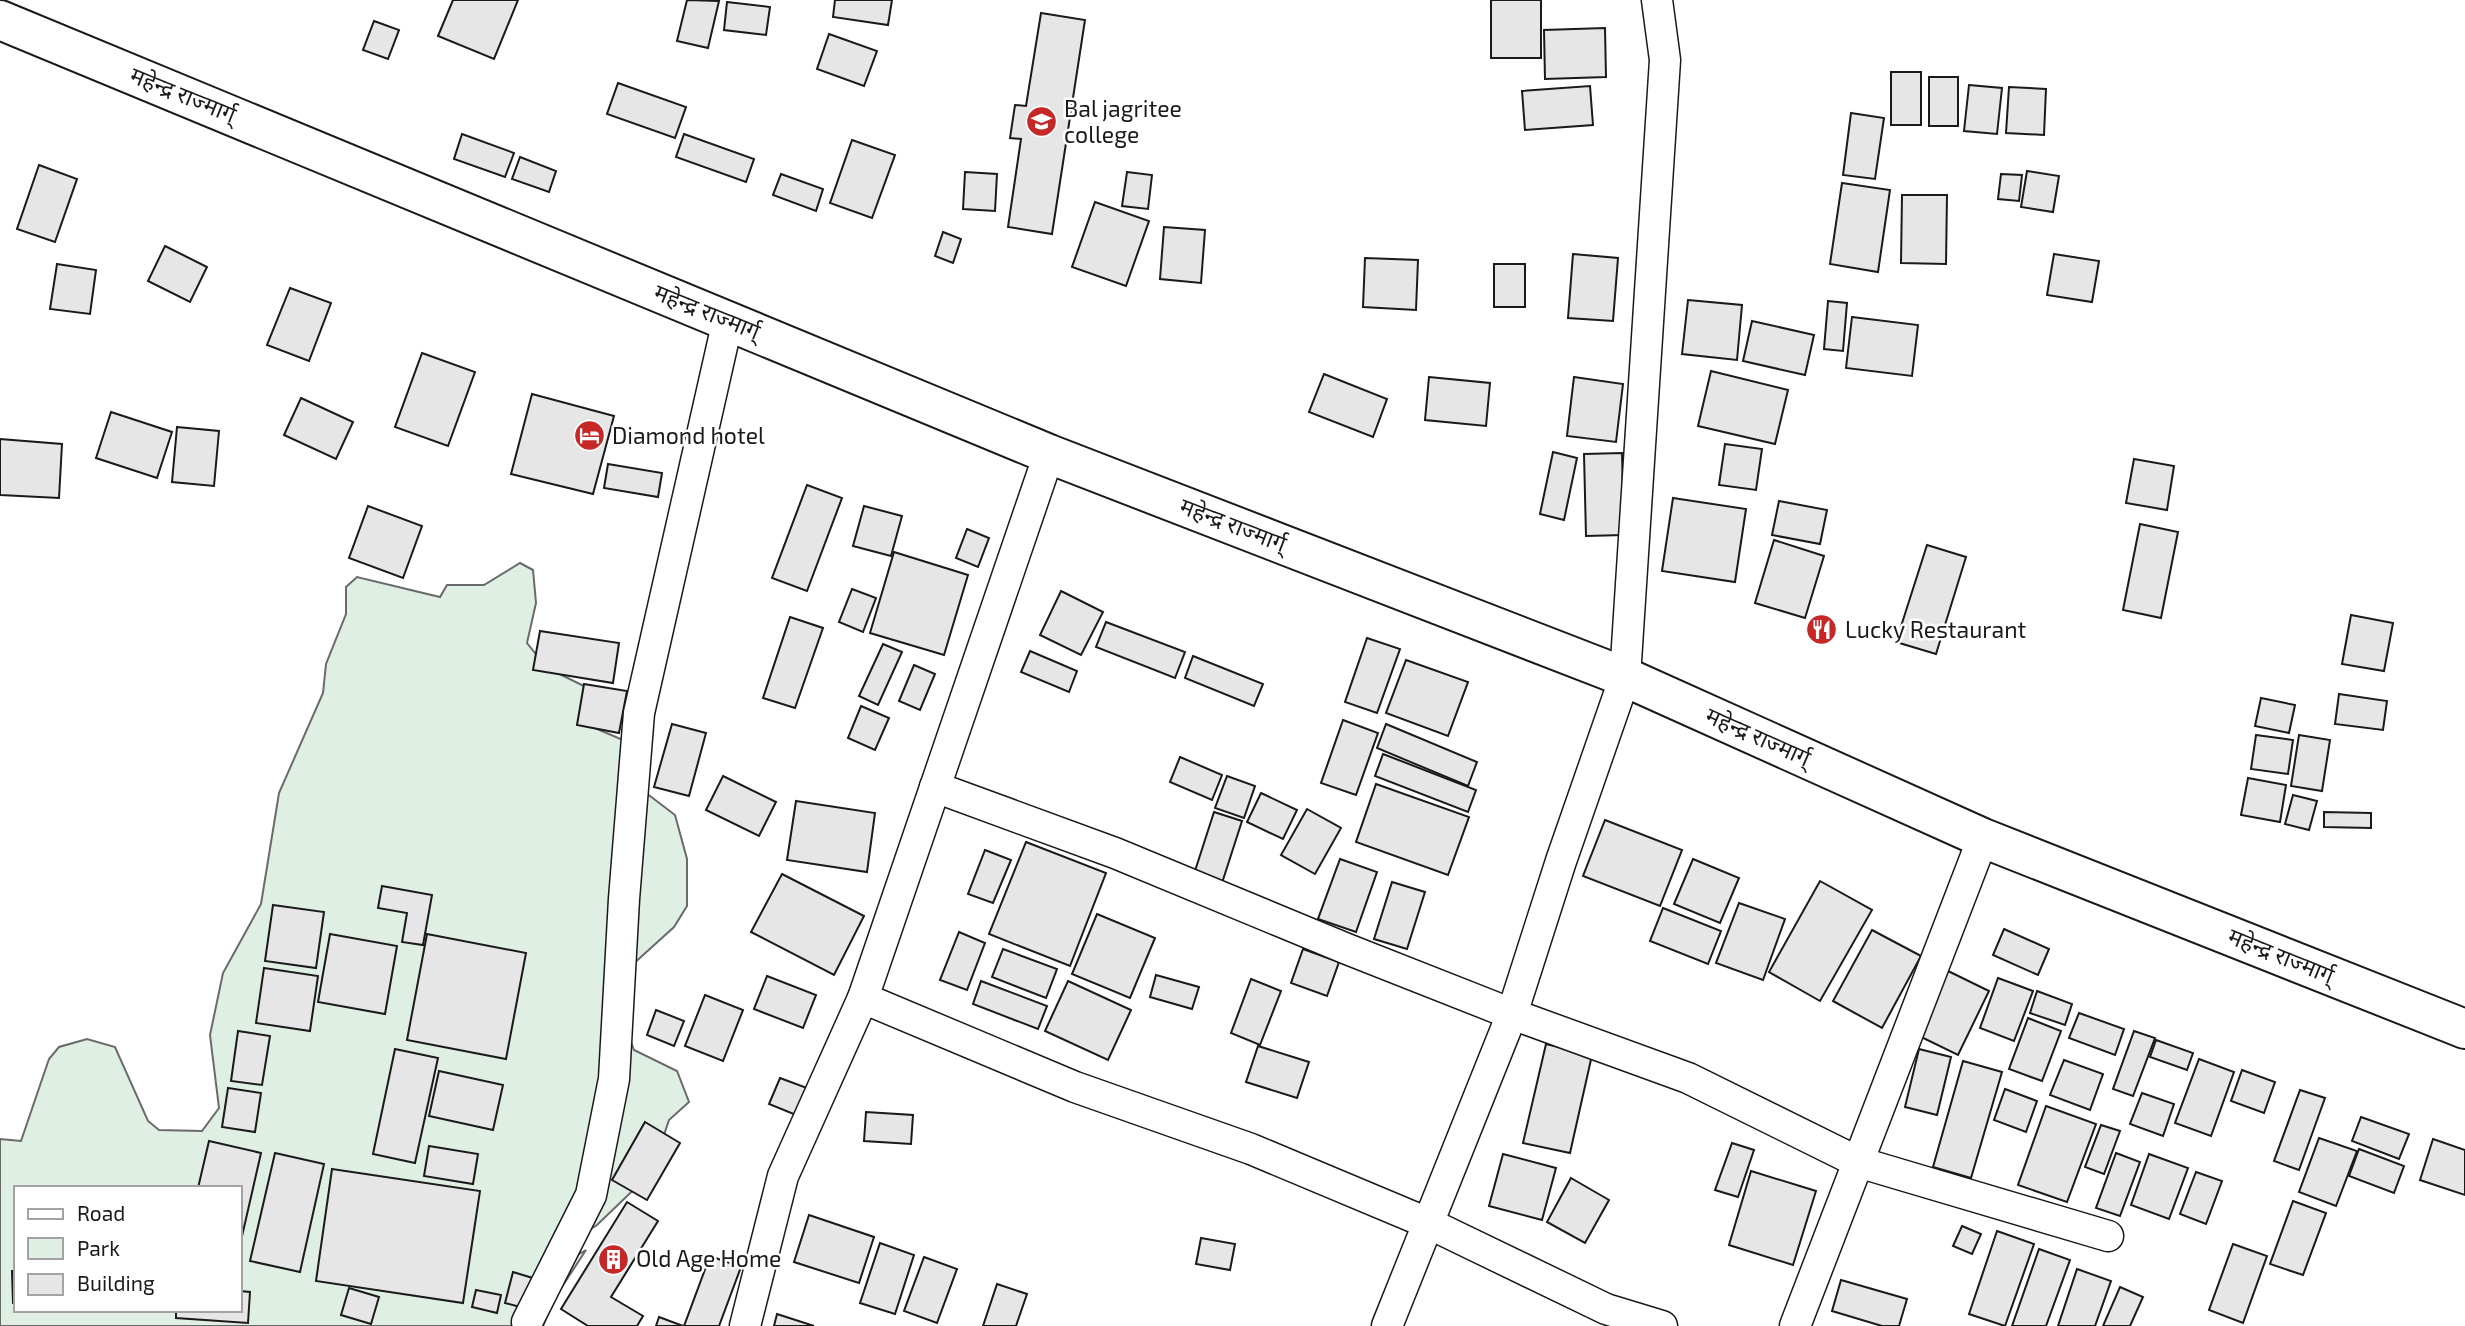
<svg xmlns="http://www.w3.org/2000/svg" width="2465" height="1326" viewBox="0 0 2465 1326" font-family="'Exo 2','Noto Sans Devanagari',sans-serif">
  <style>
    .green { fill: #e0efe3; stroke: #6a6a6a; stroke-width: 2; fill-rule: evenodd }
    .building { fill: #e6e6e6; stroke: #1a1a1a; stroke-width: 2 }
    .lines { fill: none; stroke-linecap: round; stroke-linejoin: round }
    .minor-casing { stroke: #1a1a1a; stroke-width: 33 }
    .trunk-casing { stroke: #1a1a1a; stroke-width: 42 }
    .minor { stroke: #fff; stroke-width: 30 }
    .trunk { stroke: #fff; stroke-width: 38 }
    .labels { text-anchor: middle; stroke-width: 5; stroke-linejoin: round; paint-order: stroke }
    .street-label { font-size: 23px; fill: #1a1a1a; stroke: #fff }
    .poi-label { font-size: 23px; fill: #1a1a1a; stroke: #fff; text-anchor: start }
  </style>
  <rect width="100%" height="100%" fill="#fff"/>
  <!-- green -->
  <path class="green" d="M520,563l13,7 3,33 -9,40 20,25 39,19 4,39 52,22 -5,38 38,29 12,44v47l-13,21 -43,39 -7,58 10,26 43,21 12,31 -20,18 -18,53 -54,52 -35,23 7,12 17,-10 -30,46 -13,30h-543v-187l21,2 28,-82 10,-12 28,-8 28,8 33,74 11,9 43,1 17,-23 -9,-73 13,-62 38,-69 18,-111 44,-100 3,-29 20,-50v-27l11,-10 83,20 7,-12h37zM16,1188h224v122h-224z"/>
  <!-- building -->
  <g class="building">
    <path d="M453,0h65l-24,59 -56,-23z"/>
    <path d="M687,0l32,1 -11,47 -31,-7z"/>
    <path d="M835,0h57l-4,25 -55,-8z"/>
    <rect x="1491" y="0" width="50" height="58"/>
    <path d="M727,2l43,5 -4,28 -42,-5z"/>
    <path d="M1041,13l44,7 -33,214 -44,-7 13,-88 -11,-1 5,-33 11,1z"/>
    <path d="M374,21l25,9 -11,29 -25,-9z"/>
    <path d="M1605,28l1,49 -61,2 -1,-49z"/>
    <path d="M829,34l48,17 -13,35 -47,-17z"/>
    <rect x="1891" y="72" width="30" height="53"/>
    <rect x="1929" y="77" width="29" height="49"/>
    <path d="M618,83l68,24 -11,31 -68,-24z"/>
    <path d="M1969,85l33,3 -5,46 -33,-3z"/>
    <path d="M1590,86l3,39 -68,5 -3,-39z"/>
    <path d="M2009,87l37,2 -2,46 -38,-2z"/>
    <path d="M1851,113l33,5 -9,61 -32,-4z"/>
    <path d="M462,134l52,19 -9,24 -51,-18z"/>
    <path d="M684,134l70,25 -8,23 -70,-25z"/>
    <path d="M852,140l43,15 -23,63 -42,-15z"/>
    <path d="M520,157l36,14 -7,21 -37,-13z"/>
    <path d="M39,165l38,14 -22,63 -38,-13z"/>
    <path d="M2027,171l32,5 -6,36 -32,-5z"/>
    <path d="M965,172l32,2 -2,37 -32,-2z"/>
    <path d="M1127,172l25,3 -4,34 -26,-3z"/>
    <path d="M781,174l42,15 -7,22 -43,-16z"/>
    <path d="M2001,174l21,1 -3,26 -21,-2z"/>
    <path d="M1842,183l48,7 -12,82 -48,-8z"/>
    <path d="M1902,195h45l-1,69 -45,-1z"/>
    <path d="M1095,202l54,19 -23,65 -54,-19z"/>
    <path d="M1164,227l41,3 -4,53 -41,-4z"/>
    <path d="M943,232l18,7 -8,24 -18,-7z"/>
    <path d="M165,246l42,21 -17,35 -42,-21z"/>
    <path d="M1573,254l45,4 -5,63 -45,-3z"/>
    <path d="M2054,254l45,7 -7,41 -45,-7z"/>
    <path d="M1365,258l53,2 -2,50 -53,-3z"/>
    <path d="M57,264l39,6 -6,44 -40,-5z"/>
    <rect x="1494" y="264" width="31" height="43"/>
    <path d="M290,288l41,15 -22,58 -42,-16z"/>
    <path d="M1688,300l54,5 -5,55 -55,-6z"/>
    <path d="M1828,301l19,2 -4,48 -19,-2z"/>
    <path d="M1852,317l66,8 -6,51 -66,-8z"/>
    <path d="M1752,321l62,14 -9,40 -62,-14z"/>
    <path d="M422,353l53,19 -27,74 -53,-19z"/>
    <path d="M1711,371l77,19 -13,54 -77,-18z"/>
    <path d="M1324,374l63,25 -14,38 -64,-25z"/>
    <path d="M1429,377l61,6 -4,43 -61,-6z"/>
    <path d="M1574,377l49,7 -7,58 -49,-6z"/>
    <path d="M532,394l82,22 -21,78 -82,-20z"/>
    <path d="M301,398l52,24 -17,37 -52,-24z"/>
    <path d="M111,412l61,20 -15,46 -61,-20z"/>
    <path d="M177,427l42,4 -5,55 -42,-4z"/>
    <path d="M0,439l62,5 -3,54 -59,-3z"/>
    <path d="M1725,444l37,5 -6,41 -37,-5z"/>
    <path d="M1553,452l24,6 -13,62 -24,-6z"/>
    <path d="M1622,453l2,82 -38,1 -2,-82z"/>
    <path d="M2134,459l40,7 -7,44 -41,-7z"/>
    <path d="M608,464l54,9 -4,24 -54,-9z"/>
    <path d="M807,485l35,13 -35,93 -35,-13z"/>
    <path d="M1673,498l73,11 -11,73 -73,-11z"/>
    <path d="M1779,501l48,9 -7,34 -48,-9z"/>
    <path d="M368,506l54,20 -19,52 -54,-20z"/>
    <path d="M864,506l38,10 -11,40 -38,-10z"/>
    <path d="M2140,524l38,8 -17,86 -38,-8z"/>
    <path d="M967,529l22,9 -11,29 -22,-9z"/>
    <path d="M1774,540l50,16 -19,62 -50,-15z"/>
    <path d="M1927,545l39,12 -30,97 -40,-12z"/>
    <path d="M894,552l74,23 -24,80 -74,-22z"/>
    <path d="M852,589l24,9 -13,34 -24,-10z"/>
    <path d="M1061,591l42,21 -22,43 -41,-20z"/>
    <path d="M2351,615l42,8 -9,48 -42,-7z"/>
    <path d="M790,617l33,11 -28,80 -32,-10z"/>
    <path d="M1106,622l79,30 -10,26 -79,-31z"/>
    <path d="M540,631l79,12 -6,40 -80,-13z"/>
    <path d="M1367,638l33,11 -23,64 -32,-11z"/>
    <path d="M883,644l19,8 -24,53 -19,-9z"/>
    <path d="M1030,651l47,20 -8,21 -48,-20z"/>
    <path d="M1193,656l70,28 -9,22 -69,-28z"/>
    <path d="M1406,660l62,22 -20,54 -62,-23z"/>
    <path d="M914,665l21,9 -15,36 -21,-9z"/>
    <path d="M584,684l43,7 -8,42 -42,-8z"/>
    <path d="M2339,694l48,7 -4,29 -48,-6z"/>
    <path d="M2261,698l34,7 -6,28 -34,-7z"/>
    <path d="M861,706l28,12 -14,32 -27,-12z"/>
    <path d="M1343,720l35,13 -22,62 -35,-12z"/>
    <path d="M672,724l34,9 -17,63 -35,-9z"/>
    <path d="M1386,724l91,38 -9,24 -91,-38z"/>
    <path d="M2256,735l37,5 -5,34 -37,-5z"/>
    <path d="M2299,735l31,5 -8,51 -31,-5z"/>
    <path d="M1383,754l93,36 -8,22 -93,-36z"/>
    <path d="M1180,757l42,18 -10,25 -42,-18z"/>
    <path d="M723,776l53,26 -17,34 -53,-26z"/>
    <path d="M1227,776l28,10 -11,32 -29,-10z"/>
    <path d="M2248,778l38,7 -6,37 -39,-7z"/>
    <path d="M1376,784l93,33 -21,58 -92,-33z"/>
    <path d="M1261,793l36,17 -14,29 -36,-17z"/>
    <path d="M2293,795l24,6 -8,29 -24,-6z"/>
    <path d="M796,801l79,12 -8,59 -80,-12z"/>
    <path d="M1307,809l34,19 -26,46 -34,-19z"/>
    <path d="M1214,812l28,9 -20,62 -28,-9z"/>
    <path d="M2324,812l47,1v15l-47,-1z"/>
    <path d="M1605,820l77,30 -22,56 -77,-30z"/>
    <path d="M1026,842l80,31 -36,93 -81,-32z"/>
    <path d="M985,850l26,10 -18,43 -25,-9z"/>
    <path d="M1340,859l37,13 -21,60 -38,-13z"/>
    <path d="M1693,859l46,19 -19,45 -46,-19z"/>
    <path d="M782,874l82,42 -30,59 -83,-43z"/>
    <path d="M1820,881l52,29 -52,91 -51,-29z"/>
    <path d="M1392,882l33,10 -18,57 -33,-10z"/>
    <path d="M382,886l50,9 -9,50 -21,-3 5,-29 -29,-5z"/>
    <path d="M1739,903l46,16 -22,61 -47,-17z"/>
    <path d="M273,905l51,7 -8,56 -51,-7z"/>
    <path d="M1663,908l58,23 -13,33 -58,-23z"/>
    <path d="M1097,914l58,24 -25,60 -58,-24z"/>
    <path d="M2004,929l45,20 -11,26 -45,-20z"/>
    <path d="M1872,930l49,26 -39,72 -49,-27z"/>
    <path d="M959,932l26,11 -18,47 -27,-10z"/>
    <path d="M330,934l67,12 -12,68 -67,-12z"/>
    <path d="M427,934l99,19 -20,106 -99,-19z"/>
    <path d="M1003,949l54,20 -11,29 -54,-21z"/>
    <path d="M1303,949l36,13 -12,34 -36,-13z"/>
    <path d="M264,968l54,8 -8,55 -54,-8z"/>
    <path d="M1944,969l45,22 -31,64 -45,-22z"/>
    <path d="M1156,975l43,12 -7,22 -42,-12z"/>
    <path d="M767,976l49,19 -13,33 -49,-19z"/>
    <path d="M1998,978l35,13 -19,50 -34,-13z"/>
    <path d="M1251,979l30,12 -21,54 -29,-12z"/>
    <path d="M981,981l66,25 -9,23 -65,-25z"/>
    <path d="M1068,981l63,29 -23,50 -63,-29z"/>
    <path d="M2037,991l35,13 -7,21 -35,-12z"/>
    <path d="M705,995l38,15 -20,51 -38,-15z"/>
    <path d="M656,1010l28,11 -10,25 -27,-11z"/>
    <path d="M2079,1013l45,16 -9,26 -46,-17z"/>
    <path d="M2028,1018l33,13 -19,50 -33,-12z"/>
    <path d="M238,1031l32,5 -8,49 -31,-4z"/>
    <path d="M2134,1031l21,7 -22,58 -20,-7z"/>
    <path d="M2156,1040l37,13 -6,17 -37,-13z"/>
    <path d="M1546,1044l46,11 -22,98 -47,-10z"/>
    <path d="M1258,1046l51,16 -12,36 -51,-16z"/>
    <path d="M395,1049l43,9 -23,105 -42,-9z"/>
    <path d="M1919,1049l32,8 -14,58 -32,-8z"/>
    <path d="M2199,1059l35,13 -23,64 -36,-13z"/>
    <path d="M2064,1060l39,14 -13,36 -40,-15z"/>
    <path d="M1963,1061l39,11 -31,106 -38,-11z"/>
    <path d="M2242,1070l33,12 -11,31 -33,-12z"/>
    <path d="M439,1071l64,14 -10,45 -64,-14z"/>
    <path d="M780,1078l27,10 -11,27 -27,-11z"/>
    <path d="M228,1088l33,5 -6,39 -33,-5z"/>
    <path d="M2005,1089l32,12 -11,31 -32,-12z"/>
    <path d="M2300,1090l25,8 -26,72 -25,-9z"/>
    <path d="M2142,1093l32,11 -11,32 -33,-12z"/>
    <path d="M2046,1106l50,18 -29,78 -49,-17z"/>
    <path d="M866,1112l47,3 -2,29 -47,-3z"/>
    <path d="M2361,1117l48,17 -10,25 -47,-18z"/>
    <path d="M645,1122l35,21 -33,57 -35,-20z"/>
    <path d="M2101,1125l19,6 -16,43 -19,-7z"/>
    <path d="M2319,1138l38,13 -21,55 -37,-14z"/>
    <path d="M2433,1139l32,11v45l-45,-15z"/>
    <path d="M209,1141l52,12 -21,92v-57h-42z"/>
    <path d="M1732,1143l22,7 -16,47 -23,-7z"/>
    <path d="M429,1146l49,8 -5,30 -49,-8z"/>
    <path d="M2359,1149l45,17 -10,27 -45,-17z"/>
    <path d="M275,1153l49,11 -24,108 -50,-11z"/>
    <path d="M2116,1153l24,9 -20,54 -24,-8z"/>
    <path d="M1503,1154l53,14 -14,52 -53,-14z"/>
    <path d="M2149,1154l39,14 -19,51 -38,-14z"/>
    <path d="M332,1169l148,22 -17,112 -147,-22z"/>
    <path d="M1751,1171l65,20 -23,74 -64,-20z"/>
    <path d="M2196,1172l26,9 -16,43 -26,-10z"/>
    <path d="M1571,1178l38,22 -24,43 -38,-21z"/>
    <path d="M2293,1201l33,12 -23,62 -33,-11z"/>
    <path d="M627,1202l31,19 -47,76 32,19 -6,10h-49l-27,-17z"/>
    <path d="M809,1215l65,22 -15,46 -65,-21z"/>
    <path d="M1962,1226l19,8 -9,20 -19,-8z"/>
    <path d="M1997,1231l37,13 -29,82 -36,-12z"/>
    <path d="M1201,1238l34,6 -5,26 -34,-6z"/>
    <path d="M880,1243l34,12 -19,59 -35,-11z"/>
    <path d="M2233,1244l34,12 -24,67 -34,-13z"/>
    <path d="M2039,1249l31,11 -24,66h-34z"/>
    <path d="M710,1256l31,11 -22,59h-35z"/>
    <path d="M924,1257l33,12 -20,54 -33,-12z"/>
    <path d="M2077,1269l34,12 -16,45h-37z"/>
    <path d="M12,1271h4v32h-3z"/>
    <path d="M513,1272l23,7 -8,30 -23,-6z"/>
    <path d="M1841,1280l66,19 -8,27h-17l-50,-15z"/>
    <path d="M997,1284l30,10 -11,32h-33z"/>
    <path d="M2120,1287l23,10 -13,29h-27z"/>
    <path d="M349,1288l30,9 -8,27 -30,-9z"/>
    <path d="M476,1290l25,5 -4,18 -25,-6z"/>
    <path d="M240,1291l10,1 -2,31 -72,-5v-8h64z"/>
    <path d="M777,1314l37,12h-40z"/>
    <path d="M659,1317l24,9h-27z"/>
  </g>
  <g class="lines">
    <defs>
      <g id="minor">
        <path d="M935,787l180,66 232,96 165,65 176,64 170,84 250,74"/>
        <path d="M863,998l212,89 176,62 179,75 176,85 56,17"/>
        <path d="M527,1322l64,-127 23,-116 10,-180 15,-186 89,-393"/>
        <path d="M745,1326l38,-150 80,-178 186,-544"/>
        <path d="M1387,1326l125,-312 49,-153 64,-184 40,-617 -8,-60"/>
        <path d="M1795,1326l188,-488"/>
      </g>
      <path id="trunk" d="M0,20l1049,434 576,223 358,161 482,191"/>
    </defs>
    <!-- minor casing -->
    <use href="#minor" class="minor-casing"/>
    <!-- trunk casing -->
    <use href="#trunk" class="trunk-casing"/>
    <!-- minor -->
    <use href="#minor" class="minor"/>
    <!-- trunk -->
    <use href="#trunk" class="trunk"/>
  </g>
  <!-- icons -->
  <defs>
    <symbol id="university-disc" viewBox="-11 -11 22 22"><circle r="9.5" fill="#c62828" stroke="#fff"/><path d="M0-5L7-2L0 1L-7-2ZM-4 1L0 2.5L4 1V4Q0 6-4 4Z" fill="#fff"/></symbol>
    <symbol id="hotel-disc" viewBox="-11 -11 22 22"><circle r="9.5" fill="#c62828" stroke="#fff"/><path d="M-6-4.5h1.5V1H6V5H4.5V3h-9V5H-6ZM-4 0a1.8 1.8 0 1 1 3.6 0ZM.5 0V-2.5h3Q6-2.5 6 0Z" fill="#fff"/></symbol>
    <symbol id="restaurant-disc" viewBox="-11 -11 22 22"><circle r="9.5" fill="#c62828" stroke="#fff"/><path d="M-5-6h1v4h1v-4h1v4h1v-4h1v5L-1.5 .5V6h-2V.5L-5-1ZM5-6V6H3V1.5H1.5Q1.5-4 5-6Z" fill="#fff"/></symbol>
    <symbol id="building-disc" viewBox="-11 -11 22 22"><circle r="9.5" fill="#c62828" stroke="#fff"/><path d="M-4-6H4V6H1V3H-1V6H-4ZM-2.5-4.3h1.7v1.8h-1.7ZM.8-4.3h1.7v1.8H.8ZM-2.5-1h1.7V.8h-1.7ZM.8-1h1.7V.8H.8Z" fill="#fff"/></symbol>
  </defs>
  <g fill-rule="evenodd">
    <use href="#university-disc" x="1024" y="104" width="35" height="35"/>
    <use href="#hotel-disc" x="572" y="418" width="35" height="35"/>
    <use href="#restaurant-disc" x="1804" y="612" width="35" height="35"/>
    <use href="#building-disc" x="596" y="1242" width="35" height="35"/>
  </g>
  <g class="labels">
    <!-- street labels -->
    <g class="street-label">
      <text transform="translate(183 95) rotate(22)" y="8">महेन्द्र राज्मार्ग्</text>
      <text transform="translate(707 312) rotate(22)" y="8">महेन्द्र राज्मार्ग्</text>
      <text transform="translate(1233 525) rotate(21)" y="8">महेन्द्र राज्मार्ग्</text>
      <text transform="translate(1758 737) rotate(24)" y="8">महेन्द्र राज्मार्ग्</text>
      <text transform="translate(2281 956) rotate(22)" y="8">महेन्द्र राज्मार्ग्</text>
    </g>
    <!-- poi labels -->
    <g class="poi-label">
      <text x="1064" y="117">Bal jagritee<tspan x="1064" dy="26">college</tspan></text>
      <text x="612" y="444">Diamond hotel</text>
      <text x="1845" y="638">Lucky Restaurant</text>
      <text x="636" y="1267">Old Age Home</text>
    </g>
  </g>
  <!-- legend -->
  <rect x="14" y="1186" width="228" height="126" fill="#ffffff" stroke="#a3a3a3" stroke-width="2"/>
  <rect x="28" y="1209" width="35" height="10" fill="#ffffff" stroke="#a3a3a3" stroke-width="2"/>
  <text x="77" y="1221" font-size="21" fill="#1a1a1a">Road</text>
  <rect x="28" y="1238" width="35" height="21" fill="#e0efe3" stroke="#a3a3a3" stroke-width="2"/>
  <text x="77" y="1256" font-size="21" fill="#1a1a1a">Park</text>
  <rect x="28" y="1274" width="35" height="21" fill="#e6e6e6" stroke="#a3a3a3" stroke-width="2"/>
  <text x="77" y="1291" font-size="21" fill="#1a1a1a">Building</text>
</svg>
